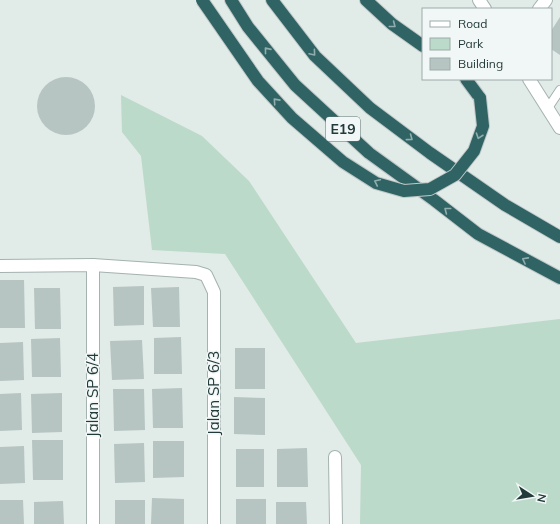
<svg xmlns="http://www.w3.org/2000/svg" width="560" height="524" viewBox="0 0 560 524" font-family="Mulish,sans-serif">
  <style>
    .green { fill: #bbdaca }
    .building { fill: #b6c5c2 }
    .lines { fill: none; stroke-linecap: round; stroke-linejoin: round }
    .service-casing { stroke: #a4b2b0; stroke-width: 10 }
    .minor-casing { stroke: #a4b2b0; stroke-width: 14 }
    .motorway-casing { stroke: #c1c8c8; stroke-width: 14 }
    .service { stroke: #fff; stroke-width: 8 }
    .minor { stroke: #fff; stroke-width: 12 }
    .motorway { stroke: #306464; stroke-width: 12 }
    .motorway-bridge-casing { stroke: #c1c8c8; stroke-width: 14; stroke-linecap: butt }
    .motorway-bridge { stroke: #306464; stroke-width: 12 }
    .oneway { stroke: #90aead }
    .labels { text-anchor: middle; stroke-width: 3; stroke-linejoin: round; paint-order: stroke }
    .shield { fill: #f1f7f6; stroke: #607372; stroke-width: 1 }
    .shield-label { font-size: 14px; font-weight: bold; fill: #223a39 }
    .street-label { font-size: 15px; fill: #223a39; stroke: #f1f7f6 }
  </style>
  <rect width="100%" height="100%" fill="#e1ebe8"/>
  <!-- green -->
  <path class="green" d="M121,95l81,41 47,45 107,162 204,-24v205h-200l1,-59 -136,-211 -73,-4 -11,-94 -19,-24z"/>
  <!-- building -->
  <g class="building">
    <path d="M560,17v38l-9,-6v-18z"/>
    <circle cx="66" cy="106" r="29"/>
    <path d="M0,280h24l1,48h-25z"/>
    <path d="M144,286v39l-30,1 -1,-39z"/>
    <path d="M179,287l1,40h-27l-2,-39z"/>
    <path d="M34,288h26l1,41h-26z"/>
    <path d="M181,337l1,37h-28v-36z"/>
    <path d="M60,338l1,39h-29l-1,-38z"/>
    <path d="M142,340l2,39 -32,1 -2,-39z"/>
    <path d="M23,342l1,38 -24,1v-38z"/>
    <rect x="235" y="348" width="30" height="41"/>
    <path d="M182,388l1,40h-30l-1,-39z"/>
    <path d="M113,389h31l1,41 -31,1z"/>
    <path d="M21,393l1,37 -22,1v-37z"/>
    <path d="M62,393v39l-30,1 -1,-39z"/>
    <path d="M234,397l31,1v37l-31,-1z"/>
    <path d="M32,440h31v40h-30z"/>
    <path d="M153,441h31v36l-31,1z"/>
    <path d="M144,443l1,39 -30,1 -1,-39z"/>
    <path d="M24,446l1,37 -25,1v-37z"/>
    <path d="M307,448l1,39h-31v-38z"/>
    <rect x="236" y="449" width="28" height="38"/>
    <path d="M152,498l32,1v25h-33z"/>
    <rect x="236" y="499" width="30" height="25"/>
    <path d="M0,500h23l1,24h-24z"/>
    <rect x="115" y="500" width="30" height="24"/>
    <path d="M63,501l1,23h-30v-22z"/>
    <path d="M276,502h30l1,22h-31z"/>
  </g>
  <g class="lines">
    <defs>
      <path id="service" d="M548,108l12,-18"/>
      <g id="minor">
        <path d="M479,0l6,9"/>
        <path d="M539,9l7,-9"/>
        <path d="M529,79l31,49"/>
        <path d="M0,266l93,-1 103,7 10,3 8,17v232"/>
        <path d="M335,457l1,67"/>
        <path d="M93,524v-259"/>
      </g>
      <g id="motorway">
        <path d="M231,0l17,27 47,58 74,68 65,47 44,34 82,44"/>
        <path d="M272,0l43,56 55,52 60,45 75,52 55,32"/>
        <path d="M366,0l26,24 31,22"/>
        <path d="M466,79l14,19"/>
      </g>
    </defs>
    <!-- service casing -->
    <use href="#service" class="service-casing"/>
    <!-- minor casing -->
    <use href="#minor" class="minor-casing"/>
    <!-- motorway casing -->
    <use href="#motorway" class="motorway-casing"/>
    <!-- service -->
    <use href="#service" class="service"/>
    <!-- minor -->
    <use href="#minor" class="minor"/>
    <!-- motorway -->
    <use href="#motorway" class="motorway"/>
    <defs>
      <path id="motorway-bridge" d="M202,0l56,81 34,37 51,44 33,21 28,8 26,-2 25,-14 19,-24 9,-25 -3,-28"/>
    </defs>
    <!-- motorway-bridge casing -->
    <use href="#motorway-bridge" class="motorway-bridge-casing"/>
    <!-- motorway-bridge -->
    <use href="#motorway-bridge" class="motorway-bridge"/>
  </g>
  <!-- one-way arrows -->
  <defs><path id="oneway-chevron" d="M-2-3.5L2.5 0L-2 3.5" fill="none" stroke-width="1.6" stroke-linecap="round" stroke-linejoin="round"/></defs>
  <g class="oneway">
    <use href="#oneway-chevron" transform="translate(393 25) rotate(38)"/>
    <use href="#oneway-chevron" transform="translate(267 50) rotate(-129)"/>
    <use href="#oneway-chevron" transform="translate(313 53) rotate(50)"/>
    <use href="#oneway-chevron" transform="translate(276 101) rotate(-132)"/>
    <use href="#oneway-chevron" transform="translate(479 136) rotate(109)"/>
    <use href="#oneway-chevron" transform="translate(410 138) rotate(37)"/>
    <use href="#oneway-chevron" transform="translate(377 182) rotate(-155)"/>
    <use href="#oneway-chevron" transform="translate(447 210) rotate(-142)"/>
    <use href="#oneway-chevron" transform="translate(525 260) rotate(-152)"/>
  </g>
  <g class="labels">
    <!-- shield labels -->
    <rect class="shield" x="326" y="117" width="34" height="24" rx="3"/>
    <g class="shield-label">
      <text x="343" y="134">E19</text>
    </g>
    <!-- street labels -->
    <g class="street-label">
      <text transform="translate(214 393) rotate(-90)" y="5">Jalan SP 6/3</text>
      <text transform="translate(93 395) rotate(-90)" y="5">Jalan SP 6/4</text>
    </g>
  </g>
  <!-- legend -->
  <rect x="422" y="8" width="130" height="72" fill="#f1f7f6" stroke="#9eabaa"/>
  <rect x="430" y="21" width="20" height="6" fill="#ffffff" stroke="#9eabaa"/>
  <text x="458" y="28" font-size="12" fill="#223a39">Road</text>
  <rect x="430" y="38" width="20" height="12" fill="#bbdaca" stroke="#9eabaa"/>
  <text x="458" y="48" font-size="12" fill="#223a39">Park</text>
  <rect x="430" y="58" width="20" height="12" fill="#b6c5c2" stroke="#9eabaa"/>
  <text x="458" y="68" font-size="12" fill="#223a39">Building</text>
  <!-- north arrow -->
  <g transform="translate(532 496) rotate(102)" stroke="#f1f7f6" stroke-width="3" paint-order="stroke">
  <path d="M0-3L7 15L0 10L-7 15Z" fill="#223a39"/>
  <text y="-6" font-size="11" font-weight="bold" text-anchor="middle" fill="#223a39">N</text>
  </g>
</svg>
